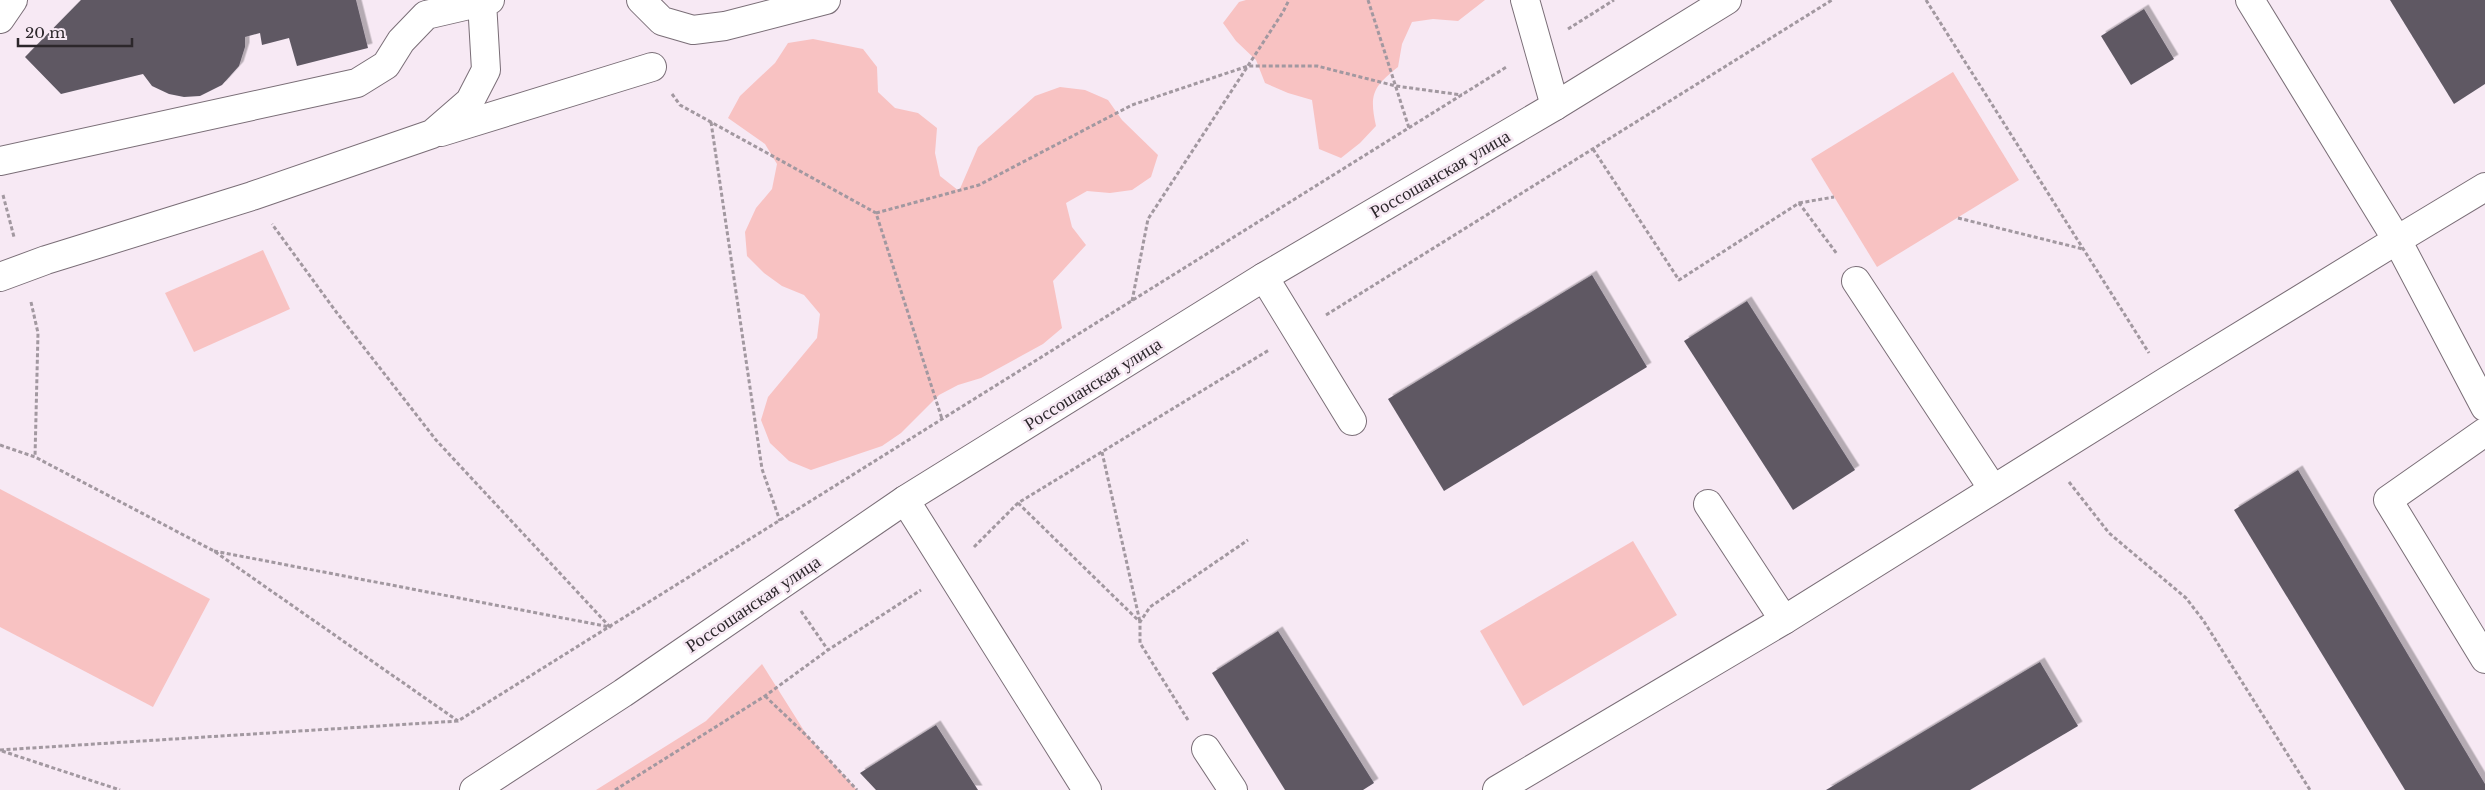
<svg xmlns="http://www.w3.org/2000/svg" width="2485" height="790" viewBox="0 0 2485 790" font-family="'Libre Baskerville',serif">
  <style>
    .green { fill: #f8c2c2 }
    .building { fill: #5f5964; filter: url(#shadow) }
    .lines { fill: none; stroke-linecap: round; stroke-linejoin: round }
    .minor-casing { stroke: #7a6e77; stroke-width: 30 }
    .path { stroke: #a298a0; stroke-width: 3; stroke-dasharray: 4 2.5; stroke-linecap: butt }
    .minor { stroke: #fff; stroke-width: 28 }
    .labels { text-anchor: middle; stroke-width: 5; stroke-linejoin: round; paint-order: stroke }
    .street-label { font-size: 18px; fill: #2c272b; stroke: #f7e9f4 }
  </style>
  <defs>
    <filter id="shadow"><feDropShadow dx="4.5" dy="-4.5" stdDeviation="0" flood-color="#0004"/></filter>
  </defs>
  <rect width="100%" height="100%" fill="#f7e9f4"/>
  <!-- green -->
  <g class="green">
    <path d="M1246,0h239l-27,21 -25,-2 -21,3 -10,22 -4,23c-25,20 -29,27 -22,59l-16,17 -19,15 -22,-9 -7,-49 -24,-7 -23,-10 -9,-23 -20,-19 -13,-18 16,-21z"/>
    <path d="M813,39l50,10 14,18 1,25 17,16 23,5 19,15 -2,25 5,23 19,15 19,-44 57,-51 25,-9 25,3 23,10 14,20 36,35 -7,22 -19,13 -22,3 -23,-2 -21,12 6,24 14,18 -33,36 9,47 -19,16 -62,34 -23,7 -19,10 -38,38 -19,13 -71,24 -22,-9 -19,-18 -9,-23 7,-23 49,-59 3,-24 -16,-19 -22,-9 -18,-13 -17,-17 -2,-24 11,-24 16,-19 5,-25 -12,-20 -37,-26 12,-22 35,-33 13,-20z"/>
    <path d="M1953,72l66,108 -142,87 -66,-108z"/>
    <path d="M263,250l27,59 -96,43 -29,-59z"/>
    <path d="M0,489l210,110 -57,108 -153,-80z"/>
    <path d="M1633,541l44,74 -154,91 -43,-75z"/>
    <path d="M762,664l46,73 49,53h-261l110,-69z"/>
  </g>
  <!-- building -->
  <g class="building">
    <path d="M81,0h275l12,48 -71,18 -8,-28 -27,7 -2,-12 -15,4v10l-6,19 -17,19 -22,11 -16,1 -15,-3 -17,-8 -9,-12 -82,20 -36,-37z"/>
    <path d="M2390,0h95v84l-31,20z"/>
    <path d="M2144,9l30,50 -43,26 -30,-49z"/>
    <path d="M1592,275l55,92 -203,124 -56,-92z"/>
    <path d="M1747,301l108,169 -62,40 -109,-169z"/>
    <path d="M2298,470l187,314v6h-80l-171,-280z"/>
    <path d="M1278,631l96,152 -11,7h-78l-73,-117z"/>
    <path d="M2040,662l38,64 -108,64h-144z"/>
    <path d="M936,725l42,65h-102l-16,-17z"/>
  </g>
  <g class="lines">
    <defs>
      <g id="minor">
        <path d="M641,0l21,21 31,9 32,-4 101,-26"/>
        <path d="M1525,0l30,106"/>
        <path d="M0,19l13,-19"/>
        <path d="M441,132l211,-65"/>
        <path d="M0,161l357,-78 29,-18 15,-24 25,-26 56,-13"/>
        <path d="M2485,187l-88,53 88,167"/>
        <path d="M0,277l46,-17 206,-64 180,-62 38,-33 16,-31 -4,-68 8,-2"/>
        <path d="M1264,277l88,144"/>
        <path d="M1856,281l137,208"/>
        <path d="M2485,432l-97,68 97,159"/>
        <path d="M905,500l182,290"/>
        <path d="M1708,504l76,116"/>
        <path d="M1206,749l27,41"/>
        <path d="M474,790l149,-97 282,-193 359,-223 291,-171 172,-106"/>
        <path d="M1497,790l287,-170 383,-239 230,-141 -147,-240"/>
      </g>
    </defs>
    <!-- minor casing -->
    <use href="#minor" class="minor-casing"/>
    <!-- path -->
    <g class="path">
      <path d="M1368,0l41,128"/>
      <path d="M1926,0l223,353"/>
      <path d="M1568,29l46,-29"/>
      <path d="M672,94l8,11 196,108 66,206"/>
      <path d="M711,122l51,347 18,52"/>
      <path d="M1593,149l86,131 120,-77 38,51"/>
      <path d="M3,195l11,42"/>
      <path d="M1799,203l35,-6"/>
      <path d="M876,213l103,-28 153,-80 116,-39h69l79,20 66,9"/>
      <path d="M1958,218l125,31"/>
      <path d="M1132,301l16,-82 135,-207 6,-12"/>
      <path d="M31,302l7,31 -3,124"/>
      <path d="M1326,315l506,-315"/>
      <path d="M0,445l35,12 179,94 244,170"/>
      <path d="M1102,452l38,170"/>
      <path d="M2069,482l40,51 77,65 17,22 107,170"/>
      <path d="M1018,503l122,119"/>
      <path d="M974,547l44,-44 251,-153"/>
      <path d="M214,551l396,76 -174,-187 -99,-127 -65,-89"/>
      <path d="M801,611l27,39"/>
      <path d="M765,696l43,41 49,53"/>
      <path d="M1188,720l-48,-77v-21l10,-15 98,-67"/>
      <path d="M0,750l458,-29 1050,-655"/>
      <path d="M2,751l118,39"/>
      <path d="M615,790l150,-94 63,-46 93,-60"/>
    </g>
    <!-- minor -->
    <use href="#minor" class="minor"/>
  </g>
  <g class="labels">
    <!-- street labels -->
    <g class="street-label">
      <text transform="translate(1440 174) rotate(-30)" y="6">Россошанская улица</text>
      <text transform="translate(1093 384) rotate(-32)" y="6">Россошанская улица</text>
      <text transform="translate(753 604) rotate(-34)" y="6">Россошанская улица</text>
    </g>
  </g>
  <!-- scale -->
  <path d="M18 38v8h114v-8" fill="none" stroke="#2c272b" stroke-width="2.5"/>
  <text x="25" y="38" font-size="15" fill="#2c272b" stroke="#f7e9f4" stroke-width="4" paint-order="stroke">20 m</text>
</svg>
